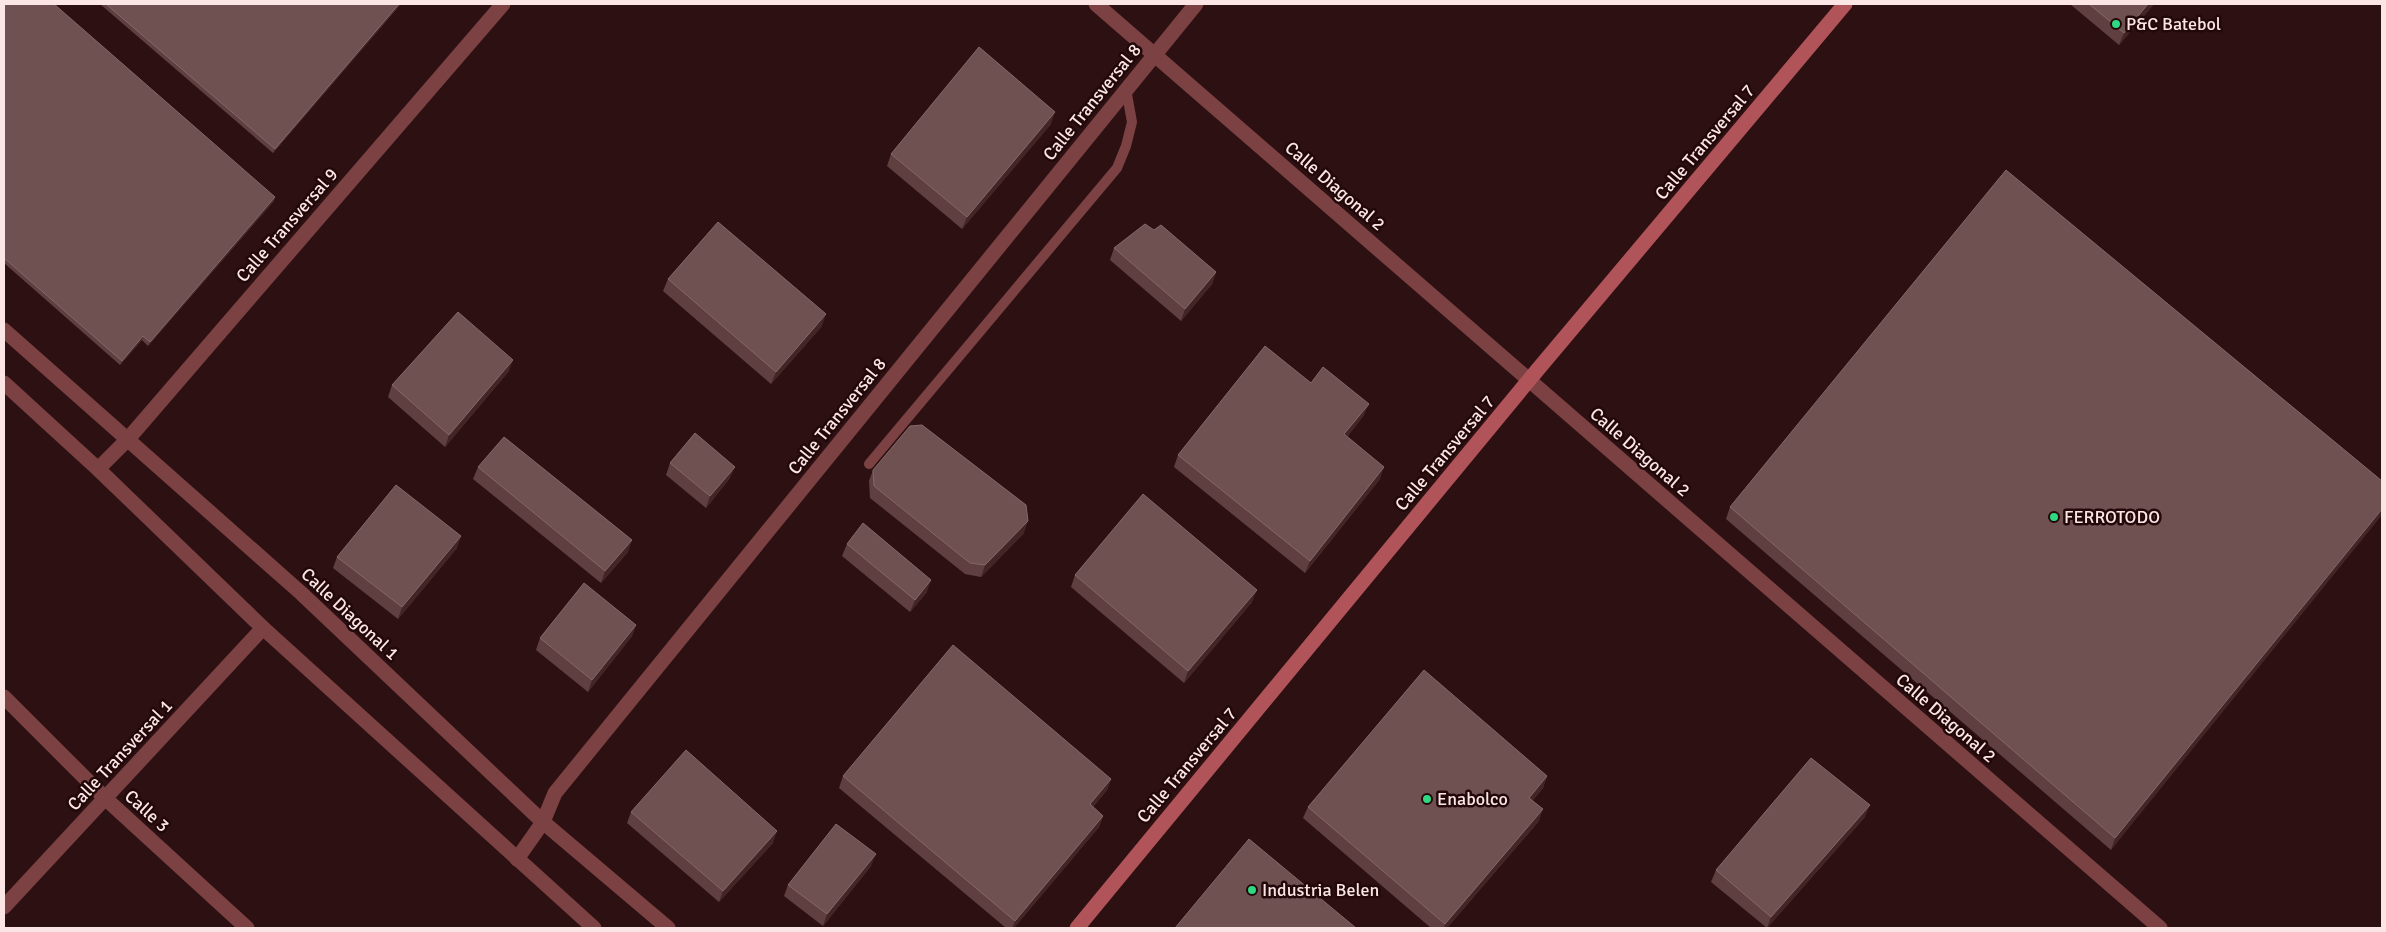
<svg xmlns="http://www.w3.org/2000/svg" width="2386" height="932" viewBox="0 0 2386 932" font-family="Signika,sans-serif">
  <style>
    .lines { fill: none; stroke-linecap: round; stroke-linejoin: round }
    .lane { stroke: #7b4143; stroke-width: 10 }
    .street { stroke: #7b4143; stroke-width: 15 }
    .secondary { stroke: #b15459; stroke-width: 15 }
    .wall { fill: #5f3f3f }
    .shaded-wall { fill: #442526 }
    .building { fill: #705151; stroke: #856868 }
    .poi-dot { fill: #2fd883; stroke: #23080a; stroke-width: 2 }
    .labels { text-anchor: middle; stroke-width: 5; stroke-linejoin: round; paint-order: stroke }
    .poi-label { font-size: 18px; fill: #fbe6e5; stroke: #23080a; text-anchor: start }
    .street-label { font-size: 18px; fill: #fbe6e5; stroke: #23080a }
  </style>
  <rect width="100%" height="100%" fill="#2d1112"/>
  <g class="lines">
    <!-- lane -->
    <path class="lane" d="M869,464l248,-296 9,-22 6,-24 -6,-33"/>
    <!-- street -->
    <g class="street">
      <path d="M1096,4l1064,924"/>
      <path d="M4,330l297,263 242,229 125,106"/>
      <path d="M4,383l94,86 165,159 331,300"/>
      <path d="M98,469l30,-30 375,-435"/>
      <path d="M4,697l102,102 141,129"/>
      <path d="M517,859l26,-37 12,-29 641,-789"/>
      <path d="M4,907l259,-279"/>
    </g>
    <!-- secondary -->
    <path class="secondary" d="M1077,928l452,-548 316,-376"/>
  </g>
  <!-- wall -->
  <g class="wall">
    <path d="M4,4l270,197 -126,145 -6,-6 -22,25 -116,-102z"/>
    <path d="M100,4h301l-128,149z"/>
    <path d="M2070,4h84l-35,41z"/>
    <path d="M1051,124l-89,105 -75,-63 4,-12z"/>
    <path d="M1114,248l102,24 -4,12 -31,37 -71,-61z"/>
    <path d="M668,279l154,47 -51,58 -108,-93z"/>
    <path d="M509,371l-64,76 -57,-50 4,-12z"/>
    <path d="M1311,383l53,32 -17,22 33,42 -75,94 -131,-106 4,-12z"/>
    <path d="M670,463l60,15 -24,30 -40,-33z"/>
    <path d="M478,467l150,85 -27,31 -128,-104z"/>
    <path d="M873,470l151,63 -43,44 -16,-3 -95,-76 -1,-17z"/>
    <path d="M2382,481l-271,369 -385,-331 4,-12z"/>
    <path d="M847,544l80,48 -17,20 -68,-56z"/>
    <path d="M457,548l-59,71 -65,-51 4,-11z"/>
    <path d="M1075,575l177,27 -68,81 -113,-96z"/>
    <path d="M636,625l-4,11 -44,56 -52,-42 4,-12z"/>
    <path d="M843,776l268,3 -4,11 -14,17 10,9 -4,11 -85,101h-8l-167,-140z"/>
    <path d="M1547,776l-4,12 -10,12 6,21 -92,107h-16l-128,-110 5,-11z"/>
    <path d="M631,812l142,31 -54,59 -92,-79z"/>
    <path d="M1865,817l-98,111 -56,-46 5,-12z"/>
    <path d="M871,866l-48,60 -39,-30 4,-11z"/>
  </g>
  <!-- shaded-wall -->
  <g class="shaded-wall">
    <path d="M399,4h2l-128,149 2,-4z"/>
    <path d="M2148,4h6l-35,41 5,-12z"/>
    <path d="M1055,112l-4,12 -89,105 5,-12z"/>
    <path d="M275,197l-1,4 -126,145 2,-4z"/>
    <path d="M1216,272l-4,12 -31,37 4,-12z"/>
    <path d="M826,314l-4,12 -51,58 5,-12z"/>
    <path d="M143,336l-1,4 -22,25 2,-4z"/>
    <path d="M513,360l-4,11 -64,76 4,-12z"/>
    <path d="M1369,404l-5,11 -24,31 4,-12z"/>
    <path d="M735,467l-5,11 -24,30 4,-12z"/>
    <path d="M1384,467l-4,12 -75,94 5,-12z"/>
    <path d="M2382,509v6l-271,335 4,-12z"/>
    <path d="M1028,521l-4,12 -43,44 4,-12z"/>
    <path d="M461,536l-4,12 -59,71 4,-12z"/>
    <path d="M632,540l-4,12 -27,31 4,-12z"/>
    <path d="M931,580l-4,12 -17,20 5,-12z"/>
    <path d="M1257,590l-5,12 -68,81 4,-12z"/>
    <path d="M636,625l-4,11 -44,56 4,-12z"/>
    <path d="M1547,776l-4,12 -18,21 4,-11z"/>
    <path d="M1111,779l-4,11 -22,26 5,-12z"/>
    <path d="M1870,805l-5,12 -98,111 4,-11z"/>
    <path d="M1543,809l-4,12 -92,107h-3l1,-4z"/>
    <path d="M1103,816l-4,11 -85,101h-2l3,-7z"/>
    <path d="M777,831l-4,12 -54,59 4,-11z"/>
    <path d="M876,854l-5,12 -48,60 4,-12z"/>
  </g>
  <!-- building -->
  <g class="building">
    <path d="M4,4h50l221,193 -125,145 -7,-6 -21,25 -118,-103z"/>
    <path d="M106,4h293l-124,145z"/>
    <path d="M2089,4h59l-24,29z"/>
    <path d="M979,47l76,65 -88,105 -76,-63z"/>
    <path d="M2006,170l376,311v28l-267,329 -385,-331z"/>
    <path d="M718,222l108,92 -50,58 -108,-93z"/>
    <path d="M1145,224l9,6 7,-5 55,47 -31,37 -71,-61z"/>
    <path d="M458,312l55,48 -64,75 -57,-50z"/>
    <path d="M1265,346l46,37 12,-16 46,37 -25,30 40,33 -74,94 -132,-106z"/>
    <path d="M922,425l104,80 2,16 -43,44 -15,-2 -96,-77 -1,-16 37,-44z"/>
    <path d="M695,433l40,34 -25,29 -40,-33z"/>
    <path d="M504,437l128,103 -27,31 -127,-104z"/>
    <path d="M396,485l65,51 -59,71 -65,-50z"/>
    <path d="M1143,494l114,96 -69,81 -113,-96z"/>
    <path d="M863,523l68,57 -16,20 -68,-56z"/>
    <path d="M584,583l52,42 -44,55 -52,-42z"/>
    <path d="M953,645l158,134 -21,25 13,12 -88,105 -172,-145z"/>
    <path d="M1424,670l123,106 -18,22 14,11 -98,115 -137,-117z"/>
    <path d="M686,750l91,81 -54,60 -92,-79z"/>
    <path d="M1811,758l59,47 -99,112 -55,-47z"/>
    <path d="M836,824l40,30 -49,60 -39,-29z"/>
    <path d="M1249,839l107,89h-181z"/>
  </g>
  <!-- markers -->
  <g class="poi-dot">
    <circle cx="2116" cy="24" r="5"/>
    <circle cx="2054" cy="517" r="5"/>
    <circle cx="1427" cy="799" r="5"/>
    <circle cx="1252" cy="890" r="5"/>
  </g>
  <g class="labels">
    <!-- poi labels -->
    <g class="poi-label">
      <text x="2126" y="30">P&amp;C Batebol</text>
      <text x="2064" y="523">FERROTODO</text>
      <text x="1437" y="805">Enabolco</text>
      <text x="1262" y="896">Industria Belen</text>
    </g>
    <!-- street labels -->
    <g class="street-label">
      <text transform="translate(1092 102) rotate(-51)" y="6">Calle Transversal 8</text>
      <text transform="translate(1705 142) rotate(-50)" y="6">Calle Transversal 7</text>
      <text transform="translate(1335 186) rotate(41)" y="6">Calle Diagonal 2</text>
      <text transform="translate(287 225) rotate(-49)" y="6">Calle Transversal 9</text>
      <text transform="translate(837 416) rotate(-51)" y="6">Calle Transversal 8</text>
      <text transform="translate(1640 452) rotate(41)" y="6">Calle Diagonal 2</text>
      <text transform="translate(1445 453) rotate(-50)" y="6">Calle Transversal 7</text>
      <text transform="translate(350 614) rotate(43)" y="6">Calle Diagonal 1</text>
      <text transform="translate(1946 718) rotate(41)" y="6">Calle Diagonal 2</text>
      <text transform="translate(120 755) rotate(-47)" y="6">Calle Transversal 1</text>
      <text transform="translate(1187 765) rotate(-50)" y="6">Calle Transversal 7</text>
      <text transform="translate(147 811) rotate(42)" y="6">Calle 3</text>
    </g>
  </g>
  <!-- border -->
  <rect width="2386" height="932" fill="none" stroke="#fbe6e5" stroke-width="10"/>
</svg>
